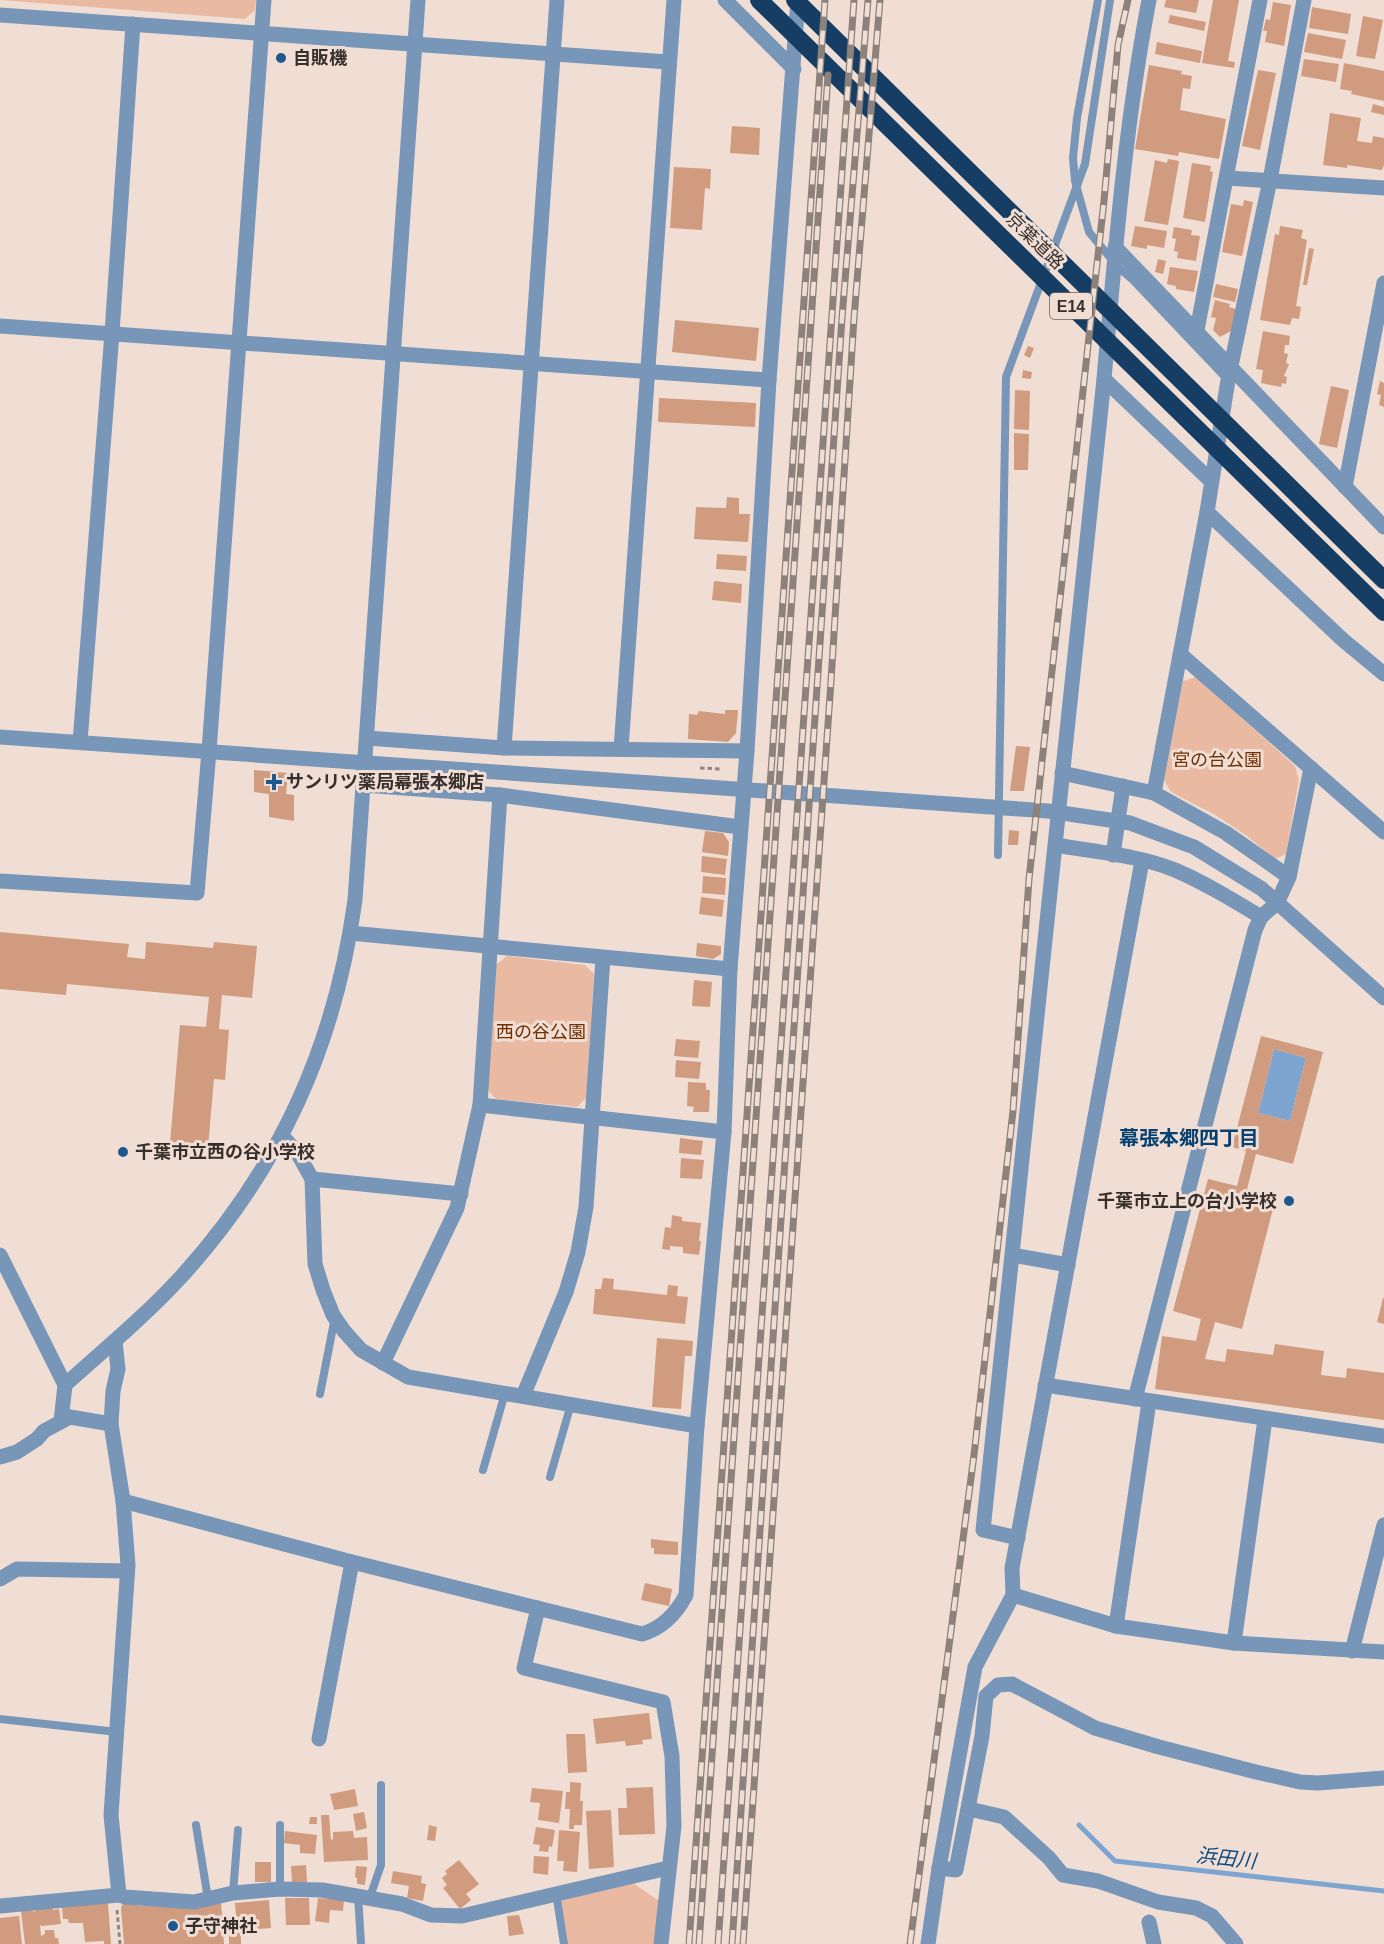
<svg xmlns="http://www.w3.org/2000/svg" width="1384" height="1944" viewBox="0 0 1384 1944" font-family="Helvetica,'Noto Sans JP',sans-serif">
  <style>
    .green { fill: #e9baa1 }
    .water { fill: #7da5cf }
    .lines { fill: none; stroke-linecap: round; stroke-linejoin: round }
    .stream { stroke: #7da5cf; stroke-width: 5 }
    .building { fill: #d09b7e; fill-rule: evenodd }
    .path { stroke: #928680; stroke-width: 3; stroke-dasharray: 4.5 3; stroke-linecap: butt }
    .service { stroke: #7796b8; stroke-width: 8 }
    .minor { stroke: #7796b8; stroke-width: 15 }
    .tertiary { stroke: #7796b8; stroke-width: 15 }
    .motorway { stroke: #163e65; stroke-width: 18 }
    .rail-casing { stroke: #8d817b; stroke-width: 7 }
    .rail { stroke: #f0ded5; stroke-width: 4.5; stroke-dasharray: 14; stroke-linecap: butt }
    .poi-dot { fill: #1d588f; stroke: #f0ded5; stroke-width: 2 }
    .labels { text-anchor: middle; stroke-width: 6; stroke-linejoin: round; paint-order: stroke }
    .shield { fill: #f0ded5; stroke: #6e645f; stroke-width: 1.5 }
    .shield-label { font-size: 16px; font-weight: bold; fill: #362f2c }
    .poi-label { font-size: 18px; font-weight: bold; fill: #362f2c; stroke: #f0ded5; text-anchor: start }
    .street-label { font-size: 18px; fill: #362f2c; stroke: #f0ded5 }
    .park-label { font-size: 18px; fill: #702f00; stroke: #f0ded5 }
    .neighbourhood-label { font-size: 20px; font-weight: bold; fill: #064171; stroke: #f0ded5 }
    .water-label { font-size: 20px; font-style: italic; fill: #0d4a7e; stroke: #f0ded5 }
  </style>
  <rect width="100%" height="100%" fill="#f0ded5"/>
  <!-- green -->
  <g class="green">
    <path d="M0,0h256l-1,10 -10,9z"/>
    <path d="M1196,677l99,89 4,14 -13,74 -11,5 -28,-23 -30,-20 -46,-24 -7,-12 19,-99z"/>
    <path d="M507,956l78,9 9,9 -8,124 -9,9 -81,-8 -9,-10 9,-124z"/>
    <path d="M630,1881l29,20 -4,43h-88l-8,-47z"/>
  </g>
  <!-- water -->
  <path class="water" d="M1274,1049l32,9 -16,63 -32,-8z"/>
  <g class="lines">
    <!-- stream -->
    <path class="stream" d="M1079,1825l36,36 269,30"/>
  </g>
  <!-- building -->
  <g class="building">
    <path d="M1166,0h33l-3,13 -32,-6z"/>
    <path d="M1213,0h26l-11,61 7,1 -1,6 -32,-5z"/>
    <path d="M1273,2l18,3 -7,41 -19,-4 2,-11h-4l3,-12 4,1z"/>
    <path d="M1312,7l39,7 -3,20 -39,-6z"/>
    <path d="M1170,15l36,7 -2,9 -36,-8z"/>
    <path d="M1363,16l20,4 -8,39 -19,-3z"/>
    <path d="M1308,33l38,7 -4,19 -38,-7z"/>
    <path d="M1157,42l45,9 -2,12 -45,-9z"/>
    <path d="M1304,59l35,5 -3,18 -35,-6z"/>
    <path d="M1344,63l40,8v30l-33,-7 1,-3 -12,-2z"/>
    <path d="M1149,65l33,6 -1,3 11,2 -2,13 -7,-1 -3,22 46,9 -7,40 -40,-7 -1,4 -43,-7z"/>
    <path d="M1258,70l18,3 -16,77 -18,-4z"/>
    <path d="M1373,104l11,3v8l-13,-3z"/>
    <path d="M1330,113l31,5 -4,23 15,2 1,-7 11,2v27l-2,5 -35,-5v3l-24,-3z"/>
    <path d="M732,126l28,2 -1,27 -29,-2z"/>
    <path d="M1168,159l11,2 -11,64 -24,-4 11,-61 12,3z"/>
    <path d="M1192,163l19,3 -1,5 3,1 -8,50 -22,-4z"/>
    <path d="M674,167l37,2 -1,20 -5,-1 -3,42 -32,-2z"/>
    <path d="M1244,200l9,2 -11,54 -20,-4 9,-48 12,2z"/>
    <path d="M1135,226l32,5 -3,17 -17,-3v4l-16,-3z"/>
    <path d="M1280,226l23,4 -2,8 6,2 -11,66 5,1 -2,12 -7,-1 -2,7 -30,-5 15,-86 4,1z"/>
    <path d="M1174,227l18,3 -1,5 9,1 -4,25 -19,-3 1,-6 -4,-1 2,-12 -4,-1z"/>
    <path d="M1309,248l5,1 -7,36h-4z"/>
    <path d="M1158,259l8,2 -3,13 -8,-2z"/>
    <path d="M1170,267l28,4 -4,21 -18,-3v-3l-9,-2z"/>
    <path d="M1216,284l22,5 -3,13 -22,-5z"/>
    <path d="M1215,300l15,4 -1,3 7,2 -5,22 -11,6 -7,-7 3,-12 -5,-1z"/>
    <path d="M675,320l84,8 -3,33 -84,-9z"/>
    <path d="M1263,331l27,5 -1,9h-4l-1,8 4,1 -2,9 3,1 -5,12 3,1 -1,7 -4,-1 -1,4 -20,-4 2,-13 -7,-1z"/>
    <path d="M1028,346l6,2 -4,10 -6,-3z"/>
    <path d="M1023,370l9,2 -1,7 -9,-1z"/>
    <path d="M1380,381l4,2v24l-5,-2 2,-10 -4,-1z"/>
    <path d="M1331,386l18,4 -12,58 -18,-4z"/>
    <path d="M1015,390l15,1 -1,39 -15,-1z"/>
    <path d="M659,398l97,5 -1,24 -97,-5z"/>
    <path d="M1014,433l15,1 -1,36h-14z"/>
    <path d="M727,497l12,1v16h11l-2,28 -54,-3 2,-32 30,1z"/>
    <path d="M717,554l30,2 -1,15 -30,-2z"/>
    <path d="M714,581l28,3 -1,19 -29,-3z"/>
    <path d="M725,710h13l-2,23 -8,9 -40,-3 1,-25 8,1 2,-4 26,3z"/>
    <path d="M1016,746l14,1 -6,44h-14z"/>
    <path d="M254,770l34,3 -2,21 8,1v26l-25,-4v-23l-15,-2z"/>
    <path d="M1009,830l10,1 -1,14h-10z"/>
    <path d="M705,831l18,2 6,9 -1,14 -26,-4z"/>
    <path d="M702,856l25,3 -2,16 -24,-3z"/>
    <path d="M703,876l23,2 -1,17 -23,-2z"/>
    <path d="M701,897l23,3 -2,17 -23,-3z"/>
    <path d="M0,932l129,12 -2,13 18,2 1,-17 67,6 1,-6 43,4 -5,52 -30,-3 -3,34 10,1 -4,50 -11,-1 -6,68 -38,-4 10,-118 26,2 3,-30 -142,-13 -1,11 -66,-6z"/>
    <path d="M697,943l24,3v8l-8,5 -17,-3z"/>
    <path d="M694,980l18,2 -2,25 -18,-1z"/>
    <path d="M1261,1036l62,16 -30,112 -37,-10 -9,35 29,8 -34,132 -27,-7 -10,37 20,3 2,-13 46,6 2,-11 49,7 -3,24 25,3 1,-10 37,5v47l-229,-31 7,-53 34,5 5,-22 -28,-8 35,-132 29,7 9,-35 -14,-4zM1274,1049l32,9 -16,63 -32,-8z"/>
    <path d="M676,1039l24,2 -2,17 -24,-2z"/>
    <path d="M676,1060l25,2 -2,17 -24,-2z"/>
    <path d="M688,1082l18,1v7h4l-1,22h-16l1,-5 -7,-1z"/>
    <path d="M680,1138l23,3 -2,14 -22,-2z"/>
    <path d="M681,1158l23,2 -2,19 -22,-1z"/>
    <path d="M672,1215l10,2v4l19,2 -2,18h2l-2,14 -16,-2v-6l-13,-1v4l-8,-1 3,-22 6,1z"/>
    <path d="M603,1278l11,1 -1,10 54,6 1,-10 10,1 -1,10 11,1 -3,27 -92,-10 2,-25h6z"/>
    <path d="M1383,1298h1v26l-7,-2z"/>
    <path d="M657,1338l36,3 -1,15h-7l-4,53 -29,-2z"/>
    <path d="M651,1539l27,3v13l-24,-1v-6h-3z"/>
    <path d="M645,1583l27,6 -3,17 -28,-6z"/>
    <path d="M649,1713l3,26 -10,1 1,4 -17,2 -1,-5 -29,3 -3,-25z"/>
    <path d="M566,1734h19l2,38 -19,1z"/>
    <path d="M570,1782l11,1 -1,18h3l-1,24h-8v4h-5l1,-20h-5l1,-17h4z"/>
    <path d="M653,1787l2,47 -36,1 -1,-27h9l-1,-20z"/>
    <path d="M532,1788l31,3 -4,32 -21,-3 2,-17 -10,-1z"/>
    <path d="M355,1789l3,17 -24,4 -4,-16z"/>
    <path d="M611,1810l3,57 -25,2 -3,-58z"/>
    <path d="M364,1812l3,16 -11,3 -3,-17z"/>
    <path d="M321,1815h8l2,25 2,-1v-7l20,-1 1,7 13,-1 1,23 -44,2z"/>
    <path d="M310,1817h7v7h-8z"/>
    <path d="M429,1825l8,2 -2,14 -8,-1z"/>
    <path d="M536,1827l19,3 -3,17 -3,-1 -1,6 -9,-1 1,-6 -7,-1z"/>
    <path d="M559,1830l21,2 -3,40 -14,-1 1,-10h-7z"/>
    <path d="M285,1831l32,4 -2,19 -15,-1v-8l-16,-2z"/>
    <path d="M534,1856l15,1 -1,18 -15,-2z"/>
    <path d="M459,1860l20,24 -13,10 5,6 -11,9 -17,-21 4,-3 -5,-7 5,-4 -2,-3z"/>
    <rect x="255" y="1862" width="16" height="20"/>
    <path d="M306,1865l1,17h-15l-1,-16z"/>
    <path d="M356,1866l11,1 -2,18 -8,-1v-6l-2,-1z"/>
    <path d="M393,1871l29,5 -1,7 5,1 -3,17 -16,-3 2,-12 -18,-3z"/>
    <path d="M285,1898h24l1,27h-24z"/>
    <path d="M318,1898l26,2 -1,11 -13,-1 -1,13 -14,-2z"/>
    <path d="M269,1900l2,28 -14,1v-5l-11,1 -1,-9 -9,1 -1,-14z"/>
    <path d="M124,1901l15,5 55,1 27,-6 3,43h-100l-3,-36z"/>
    <path d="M108,1903l3,41h-7v-3l-19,1 -2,-19h-14l-1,-4h-5l-1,-13z"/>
    <path d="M52,1907l1,3 6,-1 2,15 -19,2 -2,-1 1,11 4,-2v-4h9l1,8h3l1,6h-34l-4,-33 12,-1v2l3,-2z"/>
    <path d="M519,1915l5,19 -15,2 -2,-20z"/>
    <path d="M19,1916l3,28h-22v-26z"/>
    <rect x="229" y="1933" width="12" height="11"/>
  </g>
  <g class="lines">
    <!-- path -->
    <g class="path">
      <path d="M700,768l22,1"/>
      <path d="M117,1910l3,34"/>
    </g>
    <!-- service -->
    <g class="service">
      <path d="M1098,0l-21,118 -4,40 2,23 14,51 29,35 15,13 95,100"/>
      <path d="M998,855l8,-478 79,-213 25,-164"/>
      <path d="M320,1394l15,-77"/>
      <path d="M483,1470l22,-77"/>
      <path d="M550,1477l21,-73"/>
      <path d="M0,1719l117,13"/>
      <path d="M196,1825l12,74"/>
      <path d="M280,1889v-64"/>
      <path d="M233,1893l5,-63"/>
      <path d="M556,1893l8,51"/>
      <path d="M358,1895l3,49"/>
      <path d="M370,1897l11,-32v-80"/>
    </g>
    <!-- minor -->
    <g class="minor">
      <path d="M725,0l69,69"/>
      <path d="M0,15l668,47"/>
      <path d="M1115,247l269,280"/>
      <path d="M0,326l769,54"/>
      <path d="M1197,330l63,-330"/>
      <path d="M1104,379l107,102"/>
      <path d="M1345,487l39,-204"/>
      <path d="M1207,512l136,128 41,34"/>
      <path d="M1180,654l204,178"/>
      <path d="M367,738l137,10 243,3"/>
      <path d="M80,742l32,-409 21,-309"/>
      <path d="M504,748l53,-748"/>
      <path d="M621,749l53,-749"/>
      <path d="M1062,773l92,20 72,40 63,44"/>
      <path d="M363,785l137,10 240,32"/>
      <path d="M1154,793l53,-281 21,-132 42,-200 34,-180"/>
      <path d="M1056,845c39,7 82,10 119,25 30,13 58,30 86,47"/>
      <path d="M1113,855l10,-69"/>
      <path d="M0,881l197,12 12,-142 55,-751"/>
      <path d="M350,933l380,36"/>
      <path d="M480,1105l244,27"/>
      <path d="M282,1136l15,16 15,27 3,85 8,26 10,25 11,16 17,19 47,27 289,49"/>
      <path d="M312,1179l149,15"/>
      <path d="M0,1255l65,130 -4,36"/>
      <path d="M1013,1255l55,10"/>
      <path d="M115,1341l3,28 -5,22 -2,33 12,77 5,64 -17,250 8,80 6,2 69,5 39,-9 47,-4 42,1 80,14 29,11 31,1 206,-48"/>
      <path d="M383,1363l74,-155 23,-103 20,-310"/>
      <path d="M1045,1385l339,51"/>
      <path d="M523,1396l43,-104 12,-40 8,-45 17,-249"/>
      <path d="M1135,1399l120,-469 6,-13 16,-14 12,-26 22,-109"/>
      <path d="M0,1457l17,-5 20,-13 7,-8 26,-14 41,7"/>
      <path d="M123,1501l229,61 290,72c21,-6 34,-20 44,-39l11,-169 27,-294 6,-163 17,-218 22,-371 29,-380"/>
      <path d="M1018,1538l-35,-8 121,-1151c11,-126 21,-254 45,-379"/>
      <path d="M0,1579l17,-10 110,2"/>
      <path d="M1013,1595l103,31 118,17 150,9"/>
      <path d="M538,1608l-14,60 139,34 9,54 2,70 -13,118"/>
      <path d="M1116,1626l33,-224"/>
      <path d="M1234,1643l31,-224"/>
      <path d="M1352,1651l32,-126"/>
      <path d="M319,1739l33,-177"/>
      <path d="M969,1809l35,8 45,41 14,17 35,6 60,21 38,6 16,8 24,28"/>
      <path d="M939,1868l17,2 26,-134 4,-40 12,-11 14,-1 83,44 64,19 97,25 44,10 18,1 66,-5"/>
      <path d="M0,1906l119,-11"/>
      <path d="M1149,1922l5,22"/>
      <path d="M928,1944l11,-76 36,-201 38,-72 -1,-27 130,-707"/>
    </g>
    <!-- tertiary -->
    <g class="tertiary">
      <path d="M1227,178l157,10"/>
      <path d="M0,737l1048,74 82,12 64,24 68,42 122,109"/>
      <path d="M65,1385c39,-35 80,-69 116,-108 99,-109 154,-231 174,-377l63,-900"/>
    </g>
    <!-- motorway -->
    <g class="motorway">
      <path d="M759,0l625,612"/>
      <path d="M795,0l589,580"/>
    </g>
    <defs>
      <g id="rail">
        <path d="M689,1944l136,-1944"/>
        <path d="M699,1944l129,-1869"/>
        <path d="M718,1944l136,-1944"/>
        <path d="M732,1944l110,-1626 26,-318"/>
        <path d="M743,1944l88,-1263 23,-363 26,-318"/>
        <path d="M910,1944l64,-489 39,-344 16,-232 75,-678 14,-156 10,-45"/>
      </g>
    </defs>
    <!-- rail casing -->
    <use href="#rail" class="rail-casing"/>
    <!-- rail -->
    <use href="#rail" class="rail"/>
  </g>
  <!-- markers -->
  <g class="poi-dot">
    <circle cx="281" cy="58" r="6"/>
    <path d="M271 773h6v6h6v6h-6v6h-6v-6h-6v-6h6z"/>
    <circle cx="123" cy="1152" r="6"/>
    <circle cx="1289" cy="1201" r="6"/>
    <circle cx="173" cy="1926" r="6"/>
  </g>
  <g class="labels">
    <!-- shield labels -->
    <rect class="shield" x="1050" y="293" width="42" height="26" rx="4.5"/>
    <g class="shield-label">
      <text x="1071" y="312">E14</text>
    </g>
    <!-- poi labels -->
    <g class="poi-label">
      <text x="293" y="64">自販機</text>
      <text x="286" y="788">サンリツ薬局幕張本郷店</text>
      <text x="135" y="1158">千葉市立西の谷小学校</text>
      <text x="1277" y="1207" text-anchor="end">千葉市立上の台小学校</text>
      <text x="185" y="1932">子守神社</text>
    </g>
    <!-- street labels -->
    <g class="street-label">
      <text transform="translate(1035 241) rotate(44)" y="6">京葉道路</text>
    </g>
    <!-- park labels -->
    <g class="park-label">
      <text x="1217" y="766">宮の台公園</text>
      <text x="541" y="1038">西の谷公園</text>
    </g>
    <!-- neighbourhood labels -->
    <g class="neighbourhood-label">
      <text x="1189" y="1145">幕張本郷四丁目</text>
    </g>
    <!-- water labels -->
    <g class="water-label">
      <text transform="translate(1226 1858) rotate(6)" y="7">浜田川</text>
    </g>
  </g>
</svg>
